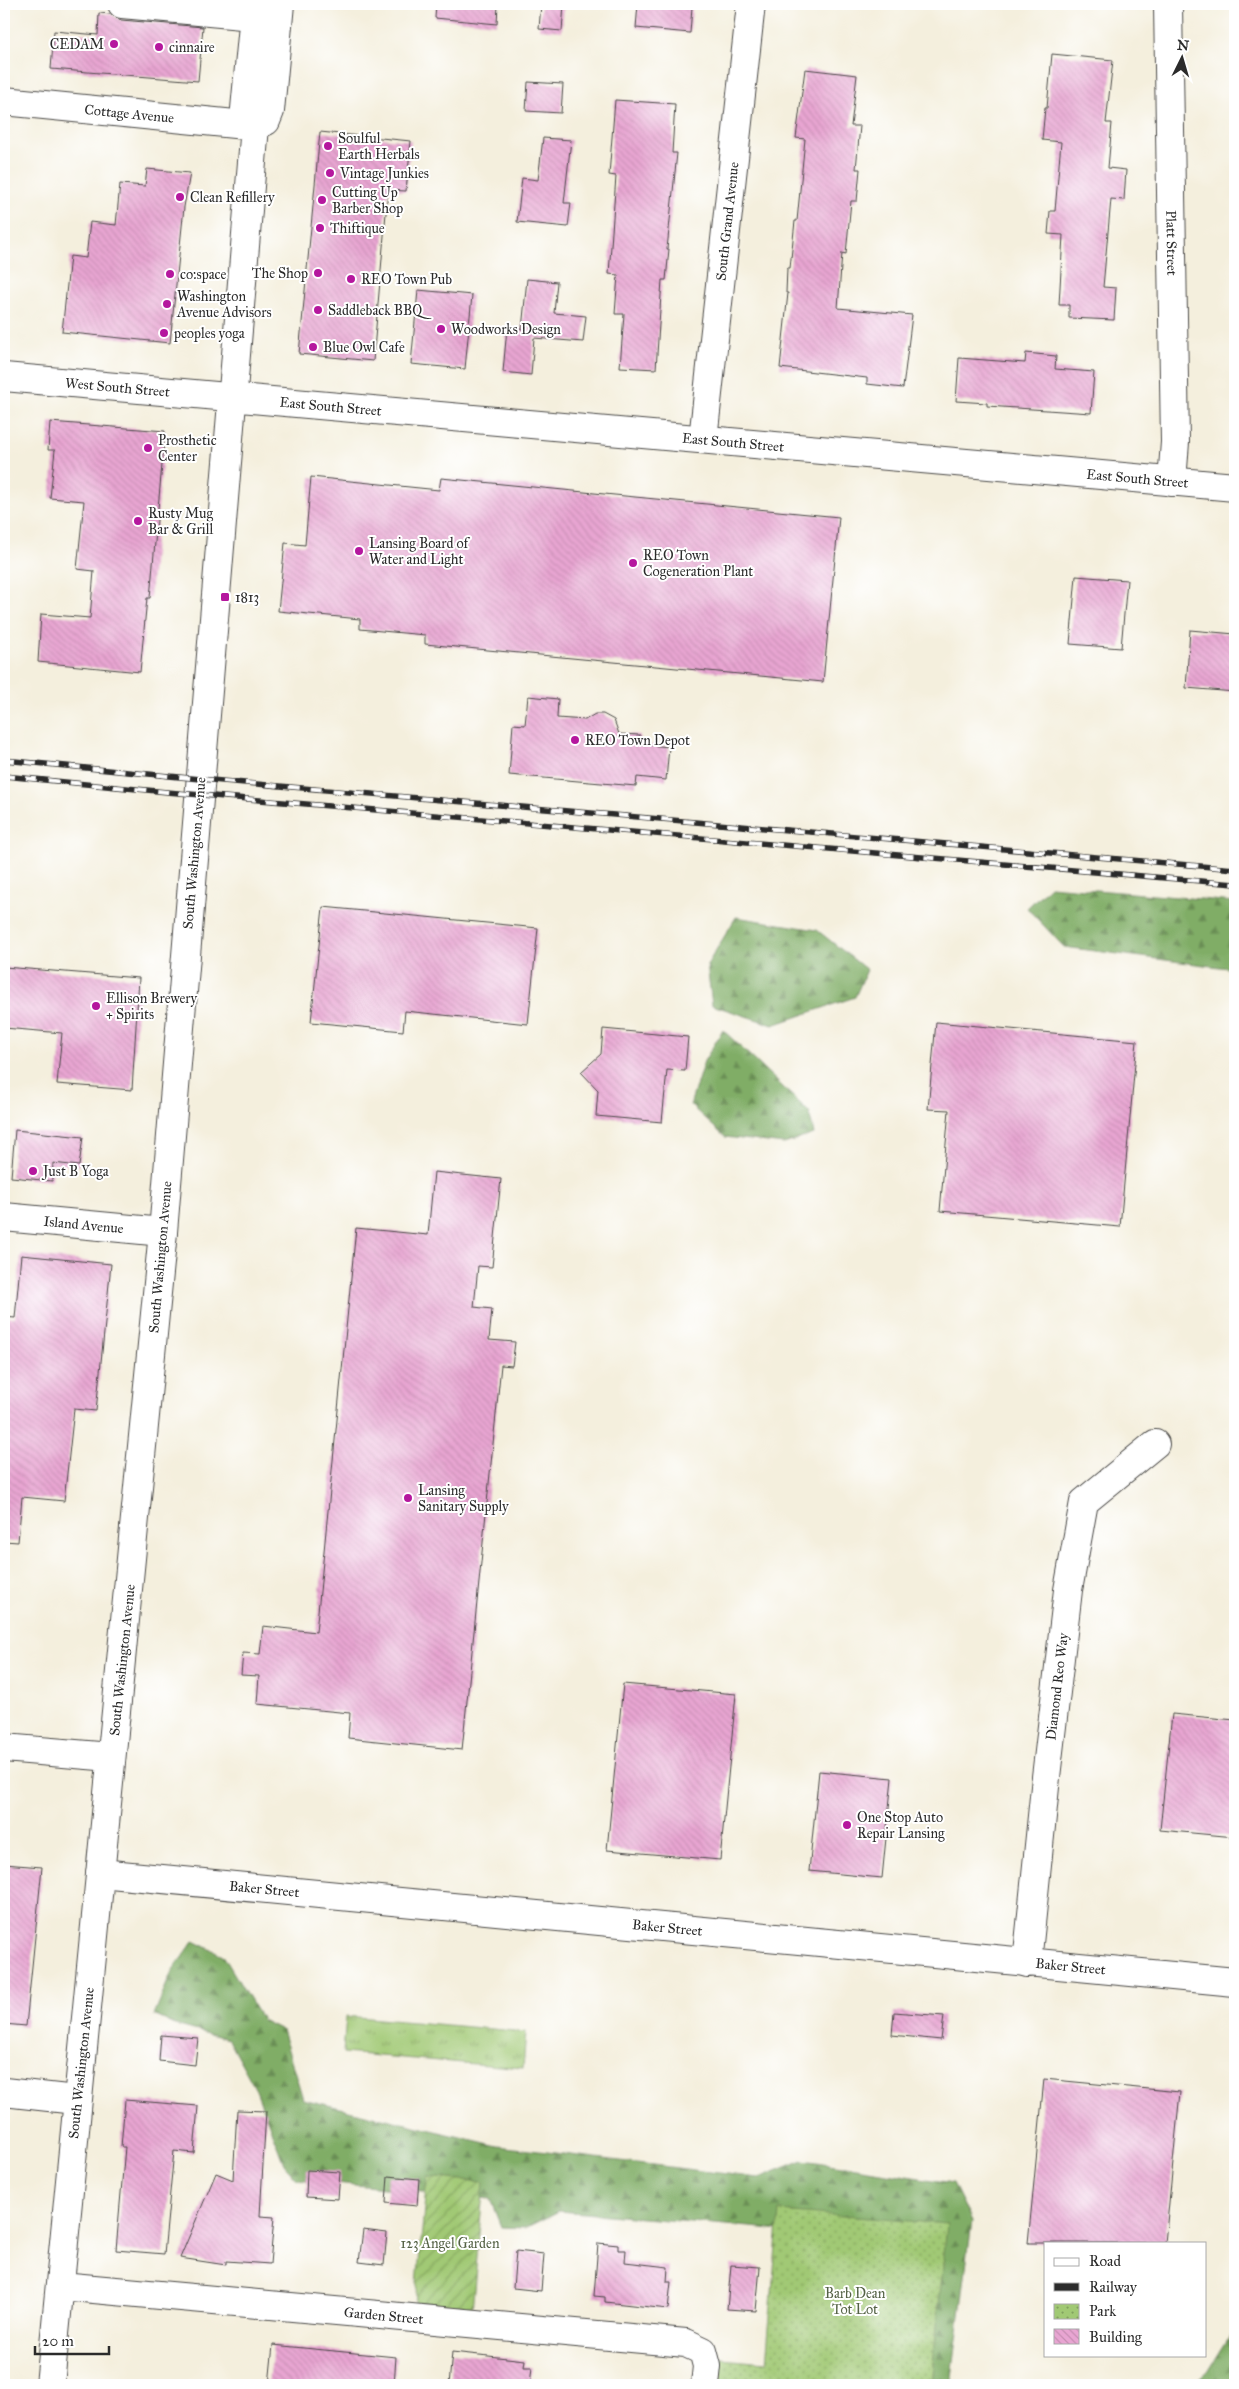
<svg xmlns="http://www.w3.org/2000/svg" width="1239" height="2389" viewBox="0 0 1239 2389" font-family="'IM FELL Great Primer',serif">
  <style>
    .grass { fill: url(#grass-tufts); stroke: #667a50 }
    .forest { fill: url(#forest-firs); stroke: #566c48 }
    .park { fill: url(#park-dots); stroke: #667a50 }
    .garden { fill: url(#garden-furrows); stroke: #667a50 }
    .building { fill: url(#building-back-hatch) }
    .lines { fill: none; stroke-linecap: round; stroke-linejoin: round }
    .minor-casing { stroke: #494846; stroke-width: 30 }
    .minor { stroke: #fff; stroke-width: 28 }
    .rail-casing { stroke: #2b2b2b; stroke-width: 5.5 }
    .rail { stroke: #fff; stroke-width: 4; stroke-dasharray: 11; stroke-linecap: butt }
    .poi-dot { fill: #b5179e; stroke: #fff; stroke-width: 2 }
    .labels { text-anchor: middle; stroke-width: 4; stroke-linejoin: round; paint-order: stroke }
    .poi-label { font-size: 14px; fill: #2b2b2b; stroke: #fff; text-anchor: start }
    .street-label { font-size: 14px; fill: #2b2b2b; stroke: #fff }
    .park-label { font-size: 14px; fill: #546245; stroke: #fff }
  </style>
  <defs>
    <pattern id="grass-tufts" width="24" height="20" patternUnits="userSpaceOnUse" patternTransform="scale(1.25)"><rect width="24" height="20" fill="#a1c974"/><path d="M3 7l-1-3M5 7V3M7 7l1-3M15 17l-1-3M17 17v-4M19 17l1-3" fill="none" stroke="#83a35f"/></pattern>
    <pattern id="forest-firs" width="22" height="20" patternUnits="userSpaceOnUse" patternTransform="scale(1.25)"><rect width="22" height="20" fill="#80ad66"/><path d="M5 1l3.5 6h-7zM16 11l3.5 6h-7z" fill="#698d54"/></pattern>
    <pattern id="park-dots" width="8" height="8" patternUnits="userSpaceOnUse" patternTransform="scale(1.25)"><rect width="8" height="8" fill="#a1c974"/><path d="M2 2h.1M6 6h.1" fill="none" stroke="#83a35f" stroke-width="1.8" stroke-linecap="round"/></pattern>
    <pattern id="garden-furrows" width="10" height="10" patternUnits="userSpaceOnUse" patternTransform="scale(1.25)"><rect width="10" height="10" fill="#a1c974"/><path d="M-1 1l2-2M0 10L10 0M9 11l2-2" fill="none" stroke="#83a35f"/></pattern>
    <pattern id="building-back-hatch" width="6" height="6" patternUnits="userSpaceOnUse" patternTransform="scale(1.25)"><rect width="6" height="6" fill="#e8a5d2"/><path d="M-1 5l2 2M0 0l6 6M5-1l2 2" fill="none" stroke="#c78eb4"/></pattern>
  </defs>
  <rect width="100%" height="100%" fill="#fff"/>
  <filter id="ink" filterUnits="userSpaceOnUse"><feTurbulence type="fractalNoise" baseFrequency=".02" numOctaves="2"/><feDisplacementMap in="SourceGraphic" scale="10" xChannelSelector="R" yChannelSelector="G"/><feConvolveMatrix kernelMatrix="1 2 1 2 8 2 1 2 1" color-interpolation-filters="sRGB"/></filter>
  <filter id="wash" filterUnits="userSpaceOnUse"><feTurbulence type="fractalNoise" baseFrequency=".0096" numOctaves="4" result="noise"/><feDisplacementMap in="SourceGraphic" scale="20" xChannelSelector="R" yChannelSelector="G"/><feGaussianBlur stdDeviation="1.12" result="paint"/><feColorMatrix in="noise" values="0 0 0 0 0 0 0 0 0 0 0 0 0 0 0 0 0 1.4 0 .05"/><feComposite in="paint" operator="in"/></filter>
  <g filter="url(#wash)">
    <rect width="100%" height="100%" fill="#f4efdd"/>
    <!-- grass -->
    <path class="grass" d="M346,2016l180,16 -3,36 -180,-15z"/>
    <!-- forest -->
    <g class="forest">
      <path d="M1050,886l185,16v67l-171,-22 -37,-39z"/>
      <path d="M736,917l81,13 50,40 -12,27 -82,28 -61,-20 -5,-40z"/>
      <path d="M723,1030l86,82 5,22 -30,10 -59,-7 -35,-32 14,-44z"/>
      <path d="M194,1941l29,14 39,65 20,10 21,69 195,47 261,32 44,-18 150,23 19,39 -21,163h-40l7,-139 -156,-18 -203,-17 -34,17 -24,-1 -11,-28 -193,-20 -13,-15 -28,-74 -28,-51 -53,-14 -21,-10 18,-44z"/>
      <path d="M1235,2327v58h-43l15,-13z"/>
    </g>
    <!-- park -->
    <path class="park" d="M779,2211l168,13 -16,161h-211l2,-27 44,4z"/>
    <!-- garden -->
    <path class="garden" d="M427,2177l57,5 -12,128 -57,-6z"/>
    <g id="blocks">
      <!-- building -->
      <g class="building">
        <path d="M436,4h62l-1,20 -62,-6z"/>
        <path d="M541,4h23l-2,27 -23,-2z"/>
        <path d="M638,4l54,3 -2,26 -54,-5z"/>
        <path d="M99,13l11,1 11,6 82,7 -5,54 -147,-12 3,-38 44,4z"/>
        <path d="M1052,54l61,6 -7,63h6l-4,45 18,2 -2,30 -13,-1 -8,88 13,1 -2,32 -45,-2v-13h-10l4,-70 -15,-1 2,-23h5l6,-69 -19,-2 3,-32h2z"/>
        <path d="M805,69l52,6 -6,51h9l-4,43h4l-3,32h-6l-5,53 -4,-1 -4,55 74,7 -9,73 -36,-4v-6l-87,-10 8,-75h-2l1,-25h3l5,-47h2l8,-82 -9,-1z"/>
        <path d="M528,82l35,2 -2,29 -35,-2z"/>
        <path d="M615,100l60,4 -3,49h5l-10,96h2l-3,31h-4l-6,89 -36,-2 4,-53h-9l3,-39 -9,-1 7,-98 -7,-1z"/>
        <path d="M320,132l91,9 -5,50 -18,-1 -15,171 -74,-7z"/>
        <path d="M543,138l28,2 -7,63h7l-3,24 -51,-5 5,-44 16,2z"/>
        <path d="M147,169l43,4 -6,34 -14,136 -108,-11 8,-76 16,2 4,-36 26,3 4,-41 25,2z"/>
        <path d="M527,279l30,3 -3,31 32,3 -3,26 -49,-4 -3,37 -28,-3 4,-44 15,1z"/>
        <path d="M418,290l54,5 -7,74 -54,-5z"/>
        <path d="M1026,353l30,3 -1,13 39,3 -3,41 -104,-7v-3l-31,-2 3,-43 66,5z"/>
        <path d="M50,422l115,9 -15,167h-3l-7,74 -102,-10 3,-48 49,4 4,-47 -17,-2 7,-68 -34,-3 5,-48h-7z"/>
        <path d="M311,477l128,13 2,-12 398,39 -16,165 -398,-38v-9l-65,-6v-10l-82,-8 7,-68 20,2z"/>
        <path d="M1076,576l51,4 -6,68 -51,-4z"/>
        <path d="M1190,630l45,4v58l-49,-4z"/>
        <path d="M528,696l30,3 -1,19 28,2 10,-6h8l11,6 5,14 21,1 -1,9 30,3 -3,33 -29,-3 -1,9 -127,-11 4,-51 12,1z"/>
        <path d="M323,907l215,21 -10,96 -123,-13 -2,20 -92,-9z"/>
        <path d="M4,967l135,11 -7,112 -75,-6 5,-51 -58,-5z"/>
        <path d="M936,1022l201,19 -17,186 -180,-16 9,-101 -21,-1z"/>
        <path d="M603,1029l85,8 -3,34 -18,-1 -5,52 -66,-6 2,-26 -17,-18 20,-18z"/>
        <path d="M15,1130l68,7 -4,29 -26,-3 -1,18 -41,-4z"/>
        <path d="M434,1172l67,7 -9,88 -14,-1 -4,41 18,2 -3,31 26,2 -3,24 -11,-1 -39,385 -114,-12 2,-25 -93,-9 2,-28 -18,-1 2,-22 17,1 3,-28 53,6 40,-404 72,7z"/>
        <path d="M21,1255l90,9 -15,147 -22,-2 -10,92 -42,-4 -4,45 -14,-1v-224l11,1z"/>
        <path d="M623,1684l113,10 -16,166 -113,-10z"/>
        <path d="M1172,1714l63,6v117l-75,-7z"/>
        <path d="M819,1771l73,7 -10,100 -73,-7z"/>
        <path d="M4,1864l38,3 -16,159 -22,-2z"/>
        <path d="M894,2012l50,4 -3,24 -49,-5z"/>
        <path d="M161,2035l37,3 -3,27 -36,-4z"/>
        <path d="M1044,2079l136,13 -15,151h-137z"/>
        <path d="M125,2100l73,6 -4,47 -20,-2 -10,103 -48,-4 9,-103h-4z"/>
        <path d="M237,2110l29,1 -6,105 14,1 -4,47 -44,-3v4l-46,-7 36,-85 17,7z"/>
        <path d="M307,2170l33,2 -2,27 -32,-2z"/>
        <path d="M388,2176l31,3 -2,27 -31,-3z"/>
        <path d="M363,2230l24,3 -3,32 -25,-3z"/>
        <path d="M598,2243l20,2v5h8l-1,12 43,5 -1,15h4l-3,27 -63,-7v-5l-11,-1z"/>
        <path d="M516,2251l28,3 -3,37 -28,-3z"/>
        <path d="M731,2265l29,2 -4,44 -29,-2z"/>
        <path d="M273,2345l123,12 -2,28h-125z"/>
        <path d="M452,2352l73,8 -1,7h8l-2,18h-81z"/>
      </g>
    </g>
  </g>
  <g filter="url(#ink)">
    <use href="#blocks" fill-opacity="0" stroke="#494846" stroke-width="1"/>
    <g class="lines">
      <defs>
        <g id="minor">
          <path d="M122,4l131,12"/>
          <path d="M255,4l-10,105 2,10 8,7 11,-5 4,-10 10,-107"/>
          <path id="s1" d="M1168,4l7,438 -3,40"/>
          <path id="s2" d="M4,101l251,25 -92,1106 -113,1153"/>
          <path id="s3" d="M4,377l1231,110"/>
          <path id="s4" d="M703,439l48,-435"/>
          <path id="s5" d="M4,1217l159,15"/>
          <path d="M4,1748l107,9"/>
          <path id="s6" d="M100,1873l1135,109"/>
          <path id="s7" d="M1027,1963l19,-186 22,-187 16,-88 71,-58"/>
          <path d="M4,2092l72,8"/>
          <path id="s8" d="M61,2286l625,57 17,8 4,15 -2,19"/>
        </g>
      </defs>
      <!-- minor casing -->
      <use href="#minor" class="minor-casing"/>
      <!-- minor -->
      <use href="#minor" class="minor"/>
      <defs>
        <g id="rail">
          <path d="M4,760l196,19 1035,90"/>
          <path d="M4,776l163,16 1068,92"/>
        </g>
      </defs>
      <!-- rail casing -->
      <use href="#rail" class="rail-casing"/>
      <!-- rail -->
      <use href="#rail" class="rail"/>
    </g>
  </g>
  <!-- markers -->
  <g class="poi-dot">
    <circle cx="114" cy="44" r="5"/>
    <circle cx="159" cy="47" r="5"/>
    <circle cx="328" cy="146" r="5"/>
    <circle cx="330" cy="173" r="5"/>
    <circle cx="180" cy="197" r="5"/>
    <circle cx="322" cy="200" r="5"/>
    <circle cx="320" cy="228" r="5"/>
    <circle cx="318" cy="273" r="5"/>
    <circle cx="170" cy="274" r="5"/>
    <circle cx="351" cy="279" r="5"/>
    <circle cx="167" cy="304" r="5"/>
    <circle cx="318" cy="310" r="5"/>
    <circle cx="441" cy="329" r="5"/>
    <circle cx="164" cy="333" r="5"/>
    <circle cx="313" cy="347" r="5"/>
    <circle cx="148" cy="448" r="5"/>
    <circle cx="138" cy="521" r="5"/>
    <circle cx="359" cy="551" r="5"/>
    <circle cx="633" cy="563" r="5"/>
    <rect x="220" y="592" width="10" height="10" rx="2.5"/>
    <circle cx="575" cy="740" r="5"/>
    <circle cx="96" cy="1006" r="5"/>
    <circle cx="33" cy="1171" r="5"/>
    <circle cx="408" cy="1498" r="5"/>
    <circle cx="847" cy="1825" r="5"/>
  </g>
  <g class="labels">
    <!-- poi labels -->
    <g class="poi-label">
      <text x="104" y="49" text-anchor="end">CEDAM</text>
      <text x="169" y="52">cinnaire</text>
      <text x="338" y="143">Soulful<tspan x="338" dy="16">Earth Herbals</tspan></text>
      <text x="340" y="178">Vintage Junkies</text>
      <text x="332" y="197">Cutting Up<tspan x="332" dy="16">Barber Shop</tspan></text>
      <text x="190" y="202">Clean Refillery</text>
      <text x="330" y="233">Thiftique</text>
      <text x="308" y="278" text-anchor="end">The Shop</text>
      <text x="180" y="279">co:space</text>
      <text x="361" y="284">REO Town Pub</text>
      <text x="177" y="301">Washington<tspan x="177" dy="16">Avenue Advisors</tspan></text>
      <text x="328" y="315">Saddleback BBQ</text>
      <text x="451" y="334">Woodworks Design</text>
      <text x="174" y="338">peoples yoga</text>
      <text x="323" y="352">Blue Owl Cafe</text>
      <text x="158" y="445">Prosthetic<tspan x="158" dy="16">Center</tspan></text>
      <text x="148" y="518">Rusty Mug<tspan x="148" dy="16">Bar &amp; Grill</tspan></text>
      <text x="369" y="548">Lansing Board of<tspan x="369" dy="16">Water and Light</tspan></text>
      <text x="643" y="560">REO Town<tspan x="643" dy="16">Cogeneration Plant</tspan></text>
      <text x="235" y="602">1813</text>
      <text x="585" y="745">REO Town Depot</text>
      <text x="106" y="1003">Ellison Brewery<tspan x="106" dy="16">+ Spirits</tspan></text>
      <text x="43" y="1176">Just B Yoga</text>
      <text x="418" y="1495">Lansing<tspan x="418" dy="16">Sanitary Supply</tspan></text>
      <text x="857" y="1822">One Stop Auto<tspan x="857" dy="16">Repair Lansing</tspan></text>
    </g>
    <!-- street labels -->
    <g class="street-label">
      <text dy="5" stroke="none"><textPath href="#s2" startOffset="126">Cottage Avenue</textPath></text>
      <text dy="5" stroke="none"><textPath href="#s4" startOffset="219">South Grand Avenue</textPath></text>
      <text dy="5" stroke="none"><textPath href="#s1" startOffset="239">Platt Street</textPath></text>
      <text dy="5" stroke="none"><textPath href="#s3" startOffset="114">West South Street</textPath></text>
      <text dy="5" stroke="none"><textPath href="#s3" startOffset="328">East South Street</textPath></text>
      <text dy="5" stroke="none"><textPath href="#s3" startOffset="732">East South Street</textPath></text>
      <text dy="5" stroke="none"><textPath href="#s3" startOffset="1138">East South Street</textPath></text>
      <text transform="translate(194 853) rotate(-85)" y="5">South Washington Avenue</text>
      <text dy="5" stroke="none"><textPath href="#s5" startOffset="80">Island Avenue</textPath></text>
      <text transform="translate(160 1257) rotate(-85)" y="5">South Washington Avenue</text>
      <text transform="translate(122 1660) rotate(-84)" y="5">South Washington Avenue</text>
      <text dy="5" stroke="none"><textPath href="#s7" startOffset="278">Diamond Reo Way</textPath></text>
      <text dy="5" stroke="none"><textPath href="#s6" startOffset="165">Baker Street</textPath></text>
      <text dy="5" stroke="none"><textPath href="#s6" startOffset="570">Baker Street</textPath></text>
      <text dy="5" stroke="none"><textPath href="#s6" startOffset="975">Baker Street</textPath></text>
      <text transform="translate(81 2063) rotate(-84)" y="5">South Washington Avenue</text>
      <text dy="5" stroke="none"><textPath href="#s8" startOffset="324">Garden Street</textPath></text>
    </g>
    <!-- park labels -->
    <g class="park-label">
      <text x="450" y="2248">123 Angel Garden</text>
      <text x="855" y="2298">Barb Dean<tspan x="855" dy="16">Tot Lot</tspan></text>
    </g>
  </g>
  <!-- margin -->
  <rect width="1239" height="2389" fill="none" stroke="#fff" stroke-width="20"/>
  <!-- legend -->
  <rect x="1044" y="2242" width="162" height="115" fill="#ffffff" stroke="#aaaaaa"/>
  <rect x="1054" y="2258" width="25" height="8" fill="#ffffff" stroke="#aaaaaa"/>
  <text x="1089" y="2266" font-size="15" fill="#2b2b2b">Road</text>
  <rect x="1054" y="2283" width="25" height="8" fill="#2b2b2b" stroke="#aaaaaa"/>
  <text x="1089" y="2292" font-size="15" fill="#2b2b2b">Railway</text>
  <rect x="1054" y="2304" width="25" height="15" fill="url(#park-dots)" stroke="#aaaaaa"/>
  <text x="1089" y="2316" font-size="15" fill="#2b2b2b">Park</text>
  <rect x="1054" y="2329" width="25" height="15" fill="url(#building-back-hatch)" stroke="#aaaaaa"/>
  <text x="1089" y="2342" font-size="15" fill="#2b2b2b">Building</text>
  <!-- north arrow -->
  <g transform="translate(1182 58) rotate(5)" stroke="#ffffff" stroke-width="4" paint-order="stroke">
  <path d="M0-4L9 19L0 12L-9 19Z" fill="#2b2b2b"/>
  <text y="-8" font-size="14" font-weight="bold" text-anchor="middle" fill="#2b2b2b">N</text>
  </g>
  <!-- scale -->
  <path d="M35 2346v8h74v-8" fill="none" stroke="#2b2b2b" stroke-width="2.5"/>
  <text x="42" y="2346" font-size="15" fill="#2b2b2b" stroke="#ffffff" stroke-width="4" paint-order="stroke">20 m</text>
</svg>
